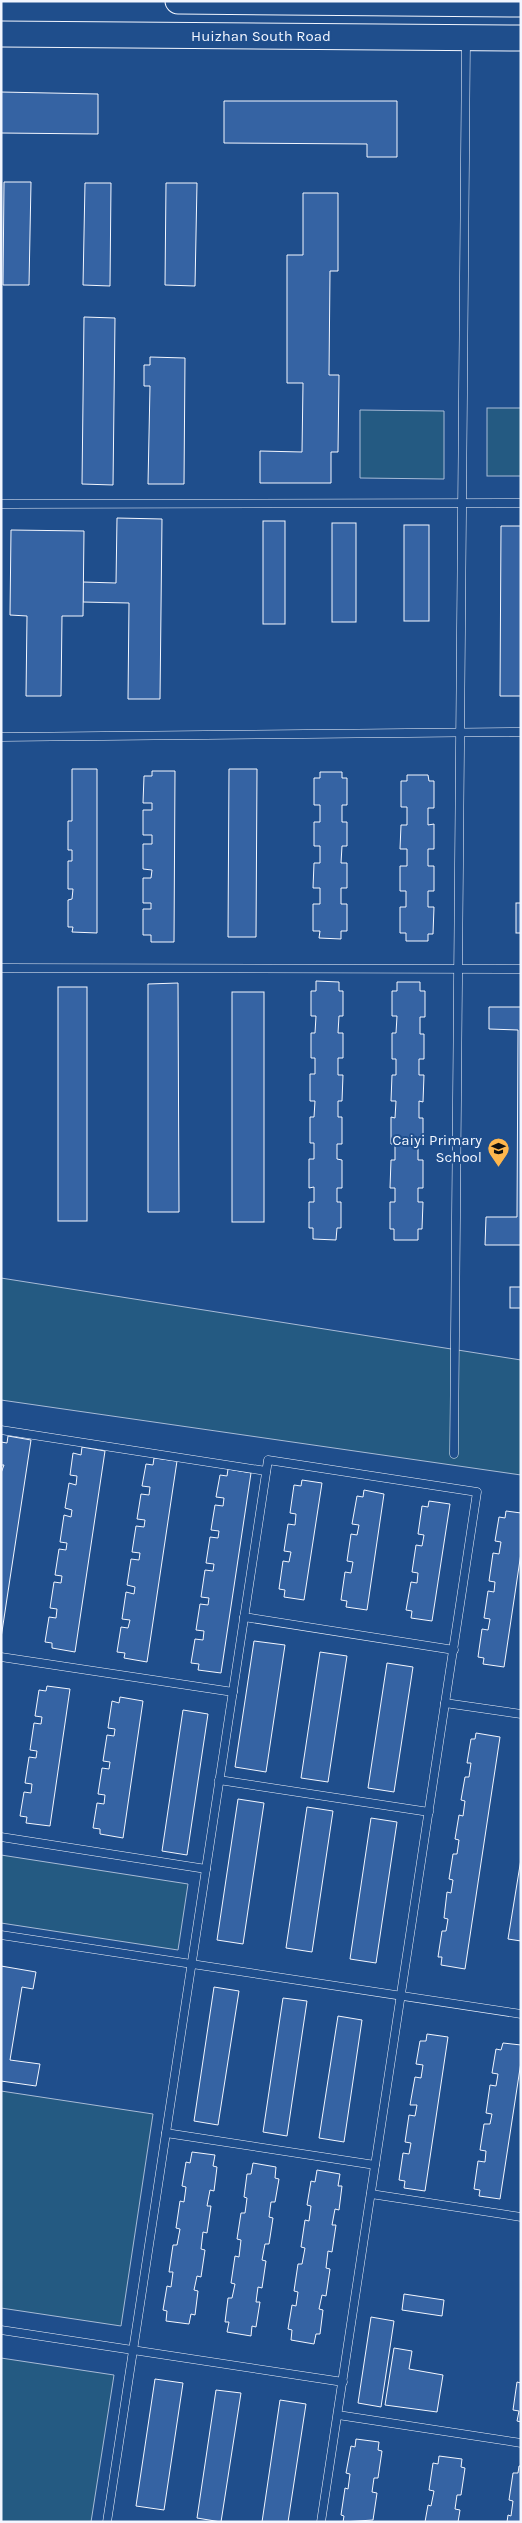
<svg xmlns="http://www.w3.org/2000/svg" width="522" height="2523" viewBox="0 0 522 2523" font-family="Karla,sans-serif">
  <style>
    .green { fill: #245a82; stroke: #a8bbd7 }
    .building { fill: #3563a3; stroke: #f2f6ff }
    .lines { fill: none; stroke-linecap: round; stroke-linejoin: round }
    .lane-casing { stroke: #f2f6ff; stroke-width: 9 }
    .primary-casing { stroke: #f2f6ff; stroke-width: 27 }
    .lane { stroke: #1f4e8c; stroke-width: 8 }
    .primary { stroke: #1f4e8c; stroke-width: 25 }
    .labels { text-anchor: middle; stroke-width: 4; stroke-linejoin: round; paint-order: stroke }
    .street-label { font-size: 15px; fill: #f2f6ff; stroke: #1f4e8c }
    .poi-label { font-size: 15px; fill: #f2f6ff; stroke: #1f4e8c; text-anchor: end }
  </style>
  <rect width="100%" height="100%" fill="#1f4e8c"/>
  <!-- green -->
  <g class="green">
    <rect x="487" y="408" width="34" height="68"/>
    <path d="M360,410l84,1v68l-84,-1z"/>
    <path d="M1,1278l520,82v115l-520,-75z"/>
    <path d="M1,1855l187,29 -10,66 -177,-27z"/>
    <path d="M1,2091l152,23 -32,212 -120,-18z"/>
    <path d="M1,2358l113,17 -23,147h-90z"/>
  </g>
  <!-- building -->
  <g class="building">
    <path d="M1,92l97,2v40l-97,-1z"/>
    <path d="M224,101h173v56h-30v-13l-143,-1z"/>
    <path d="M4,182h27l-2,103h-26z"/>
    <path d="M85,183h26l-1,103 -27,-1z"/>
    <path d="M166,183h31l-2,103 -30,-1z"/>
    <path d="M303,193h35v78h-8l-1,104h10l-1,77h-7v31h-71v-32l42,1 1,-69h-16v-128h16z"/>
    <path d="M84,317l31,1 -2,167 -31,-1z"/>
    <path d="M150,357l35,1 -1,126h-36l2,-98h-6v-21h6z"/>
    <path d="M117,518l45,1 -2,180h-32l1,-96 -46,-1v-20l33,1z"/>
    <rect x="263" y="521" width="22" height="103"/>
    <rect x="332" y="523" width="24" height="99"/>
    <rect x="404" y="525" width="25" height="96"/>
    <path d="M501,526h20v170h-21z"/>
    <path d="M11,530l73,1 -1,85h-21l-1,80h-35l1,-80 -17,-1z"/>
    <path d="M72,769h25v164l-25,-1 1,-5h-5v-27l4,-1 1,-10h-5v-28h4v-11h-4v-29h4z"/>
    <path d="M229,769h28l-1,168h-28z"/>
    <path d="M152,771h23l-1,171h-23v-7h-8v-26h8v-6h-8v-25h8l1,-8 -9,-1v-25h9v-9h-9v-25h9v-7h-9l1,-27h8z"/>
    <path d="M320,772h22v6h5v27h-5v17h5v24h-5l-1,17h6v25h-6v16h6v27h-6v8l-22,-1 1,-7h-7v-27h7v-16h-7l1,-25h6v-17h-6v-24h6v-17h-6v-27h6z"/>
    <path d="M407,775h21l1,6h5v27h-6v17l6,-1v25h-6v17h6v25h-6v16h6l-1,27h-5v7h-22v-8h-6v-26h6v-16h-6v-25h7v-17h-7l1,-24h6v-18h-6v-26h6z"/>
    <rect x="516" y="903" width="5" height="30"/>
    <path d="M316,981l23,1v9h4v25h-4l-1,17h5v25h-5v17h5l-1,26h-4v16h4v27h-5v15l5,1v28h-5v14h4v26h-4l-1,12 -23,-1v-11h-4v-26h5v-15l-5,1v-29h5v-16h-4v-26h4l1,-16h-5v-27h5v-16h-4v-25h4l1,-17h-5v-25h5z"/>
    <path d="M397,982h23v9h5v26h-5v17h4v25h-5v16h5l-1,27 -4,-1v17h4v26h-5v16h5v28h-5v14h5l-1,27h-4v11h-24v-11h-4v-27h5v-14h-5l1,-28h4v-16h-4v-27l4,1 1,-17h-5l1,-26h4v-16h-4v-26h4l1,-17h-5v-25h5z"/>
    <path d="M178,983l1,229h-31v-228z"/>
    <rect x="58" y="987" width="29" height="234"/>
    <rect x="232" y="992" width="32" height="230"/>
    <path d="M489,1007h32v238h-36l1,-28h31l1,-187 -29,-1z"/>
    <rect x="510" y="1287" width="11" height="21"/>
    <path d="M8,1436l23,4 -30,198v-165l3,-8h-3v-23l6,1z"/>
    <path d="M82,1447l23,4 -30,201 -23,-4v-5l-7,-1 4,-25 7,1 1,-9 -7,-1 4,-26 7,1 1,-7 -7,-1 4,-26 7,1 1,-7 -7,-1 4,-27 7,2 1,-7 -7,-2 4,-25 7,2 1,-9 -7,-1 3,-22 8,2z"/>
    <path d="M154,1458l23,3 -30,201 -23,-4 1,-5 -8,-1 4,-25 7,1 2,-8 -8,-1 4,-27 8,2 1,-7 -8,-2 4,-26 8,1 1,-7 -8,-1 4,-26 8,1 1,-7 -8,-1 4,-25 8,1 1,-8 -8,-1 4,-22 7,1z"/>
    <path d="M228,1469l23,4 -30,200 -23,-3 1,-6 -8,-1 4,-24 8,1 1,-9 -8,-1 4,-26 8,1 1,-7 -8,-1 4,-27 8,1 1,-7 -8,-1 4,-26 8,1 1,-7 -8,-1 4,-25 8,1 1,-8 -8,-1 4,-22 7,1z"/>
    <path d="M302,1480l20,3 -18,117 -20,-3 1,-7 -6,-1 4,-28 6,1 2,-10 -7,-1 4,-27 7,1 1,-11 -6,-1 4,-28 7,1z"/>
    <path d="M364,1490l20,4 -17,116 -21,-3 1,-6 -6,-1 4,-28 6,1 2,-11 -6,-1 4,-27 6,1 2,-10 -7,-1 5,-28 6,1z"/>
    <path d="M429,1501l21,3 -18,117 -21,-3 1,-7 -6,-1 5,-28 6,1 1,-10 -6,-1 4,-27 6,1 2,-11 -6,-1 4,-28 6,1z"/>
    <path d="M506,1511l15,2v40l-17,114 -21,-3 1,-6 -6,-1 4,-28 6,1 2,-11 -6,-1 4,-27 6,1 1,-10 -6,-1 4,-28 6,1 2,-12 -6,-1 4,-24 6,1z"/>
    <path d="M254,1641l31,4 -19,127 -31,-5z"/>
    <path d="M320,1652l27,4 -19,126 -27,-4z"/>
    <path d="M387,1663l26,4 -19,125 -26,-4z"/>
    <path d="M47,1686l23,3 -20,137 -24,-3 1,-6 -7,-1 4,-24 7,1 1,-9 -7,-1 4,-26 7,1 1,-7 -7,-1 4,-27 7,1 1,-7 -7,-1 4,-26 7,1z"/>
    <path d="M120,1697l23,4 -20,137 -23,-4v-5l-7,-1 4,-25 7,1 1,-9 -7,-1 4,-26 7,1 1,-7 -7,-1 4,-26 7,1 1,-7 -7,-1 4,-27 7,2z"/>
    <path d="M183,1710l25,4 -21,141 -25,-4z"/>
    <path d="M476,1733l24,4 -35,232 -24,-4 1,-8h-4l4,-26h4l2,-12 -4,-1 3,-26 4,1 2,-13 -4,-1 4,-25h4l2,-14 -4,-1 4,-24 4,1 2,-15 -4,-1 4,-23h4l2,-14h-4l4,-24h4z"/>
    <path d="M238,1799l26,4 -21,141 -26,-4z"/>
    <path d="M307,1807l26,4 -21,141 -26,-4z"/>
    <path d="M371,1818l26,4 -21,141 -26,-4z"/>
    <path d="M521,1859v82l-13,-2z"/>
    <path d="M1,1966l35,6 -3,17 -11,-2 -12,73 30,4 -4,22 -35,-5z"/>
    <path d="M214,1987l25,4 -21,134 -24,-4z"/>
    <path d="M283,1998l24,3 -20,135 -24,-4z"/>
    <path d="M338,2016l24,4 -18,122 -25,-4z"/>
    <path d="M427,2034l21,3 -23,154 -21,-3 1,-7 -6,-1 4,-27 6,1 2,-11 -6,-1 4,-27 6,1 2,-11h-7l5,-28 6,1 2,-13 -7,-1 4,-23h6z"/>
    <path d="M503,2043l18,2v17l-21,137 -21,-3 1,-6 -6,-1 4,-28 7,1 1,-11 -6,-1 4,-26h6l2,-10 -6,-1 4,-28 6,1 2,-12 -6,-1 4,-24 5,1z"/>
    <path d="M192,2152l23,3 -2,11 4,1 -3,24 -4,-1 -3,16h4l-4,27 -4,-1 -2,17 4,1 -4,27 -4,-1 -3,14 4,1 -3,24 -4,-1 -2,10 -23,-3 1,-10 -4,-1 4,-24 4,1 2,-15h-4l4,-27h4l3,-16 -4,-1 4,-27 4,1 2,-15 -4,-1 4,-24 4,1z"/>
    <path d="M253,2163l23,4 -1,11 4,1 -4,23h-4l-2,15 4,1 -4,26h-4l-3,16 4,1 -4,27 -4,-1 -2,15h4l-4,25 -4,-1 -1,10 -24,-4 2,-10h-4l3,-24h4l3,-14 -4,-1 4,-27 4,1 2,-17 -4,-1 4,-26h4l2,-15 -3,-1 3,-23h4z"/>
    <path d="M317,2170l23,4 -2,12h4l-3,24 -4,-1 -3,16h4l-4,27 -4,-1 -2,17 4,1 -4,27 -4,-1 -3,14 4,1 -3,24h-4l-2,10 -23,-4 1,-10 -4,-1 4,-24 4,1 2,-14 -4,-1 4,-27h4l3,-16 -4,-1 4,-27 4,1 2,-15 -4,-1 4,-24 4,1z"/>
    <path d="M404,2294l40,6 -2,16 -40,-6z"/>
    <path d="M371,2317l23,4 -13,86 -23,-4z"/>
    <path d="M394,2348l18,3 -3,18 34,6 -6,37 -52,-7z"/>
    <path d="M155,2379l28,4 -19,127 -28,-4z"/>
    <path d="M517,2382l4,1v39l-4,-1 2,-10 -6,-1z"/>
    <path d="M216,2390l25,3 -20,129 -24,-4z"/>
    <path d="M280,2400l26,4 -18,118h-26z"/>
    <path d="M356,2439l23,3 -1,8 4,1 -4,27h-4l-2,14 5,1 -4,27 -30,2 1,-6 -3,-1 4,-27 3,1 2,-15 -4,-1 5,-27 4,1z"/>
    <path d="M439,2456l23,3 -1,8 4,1 -4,27h-4l-2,14 5,1 -2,12h-33l3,-17 3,1 3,-15 -5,-1 4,-27 5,1z"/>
    <path d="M519,2466h2v56h-14l1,-7 3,1 2,-15 -4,-1 4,-27h5z"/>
  </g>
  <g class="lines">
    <defs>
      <g id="lane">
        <path d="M1,504l520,-1"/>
        <path d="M1,737l520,-5"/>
        <path d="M1,968l520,1"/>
        <path d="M1,1430l265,41"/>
        <path d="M454,1454l12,-1413"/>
        <path d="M244,1617l210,33"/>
        <path d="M1,1657l232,35"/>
        <path d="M445,1703l76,11"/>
        <path d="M219,1780l210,32"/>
        <path d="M1,1837l205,32"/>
        <path d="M1,1935l520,79"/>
        <path d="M166,2133l209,32"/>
        <path d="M371,2194l150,23"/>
        <path d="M1,2330l342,52"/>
        <path d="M338,2415l183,28"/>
        <path d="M107,2522l161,-1062 209,32 -156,1030"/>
      </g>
      <g id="primary">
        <path d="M178,1l343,3"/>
        <path d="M1,34l520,4"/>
      </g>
    </defs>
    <!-- lane casing -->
    <use href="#lane" class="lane-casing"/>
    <!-- primary casing -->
    <use href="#primary" class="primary-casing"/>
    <!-- lane -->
    <use href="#lane" class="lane"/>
    <!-- primary -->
    <use href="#primary" class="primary"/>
  </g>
  <!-- icons -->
  <defs>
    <symbol id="school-pin" viewBox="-11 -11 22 30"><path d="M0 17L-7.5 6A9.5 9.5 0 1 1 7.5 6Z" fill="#ffb74d" stroke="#1f4e8c"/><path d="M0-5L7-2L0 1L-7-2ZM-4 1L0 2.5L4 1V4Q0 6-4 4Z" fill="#111"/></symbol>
  </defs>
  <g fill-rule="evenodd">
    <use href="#school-pin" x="486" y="1136" width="25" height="34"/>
  </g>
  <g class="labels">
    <!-- street labels -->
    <g class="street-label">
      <text x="261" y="41">Huizhan South Road</text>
    </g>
    <!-- poi labels -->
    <g class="poi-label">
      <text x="482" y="1145">Caiyi Primary<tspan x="482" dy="17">School</tspan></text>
    </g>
  </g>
  <!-- border -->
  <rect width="522" height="2523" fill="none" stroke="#f2f6ff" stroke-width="5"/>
</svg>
